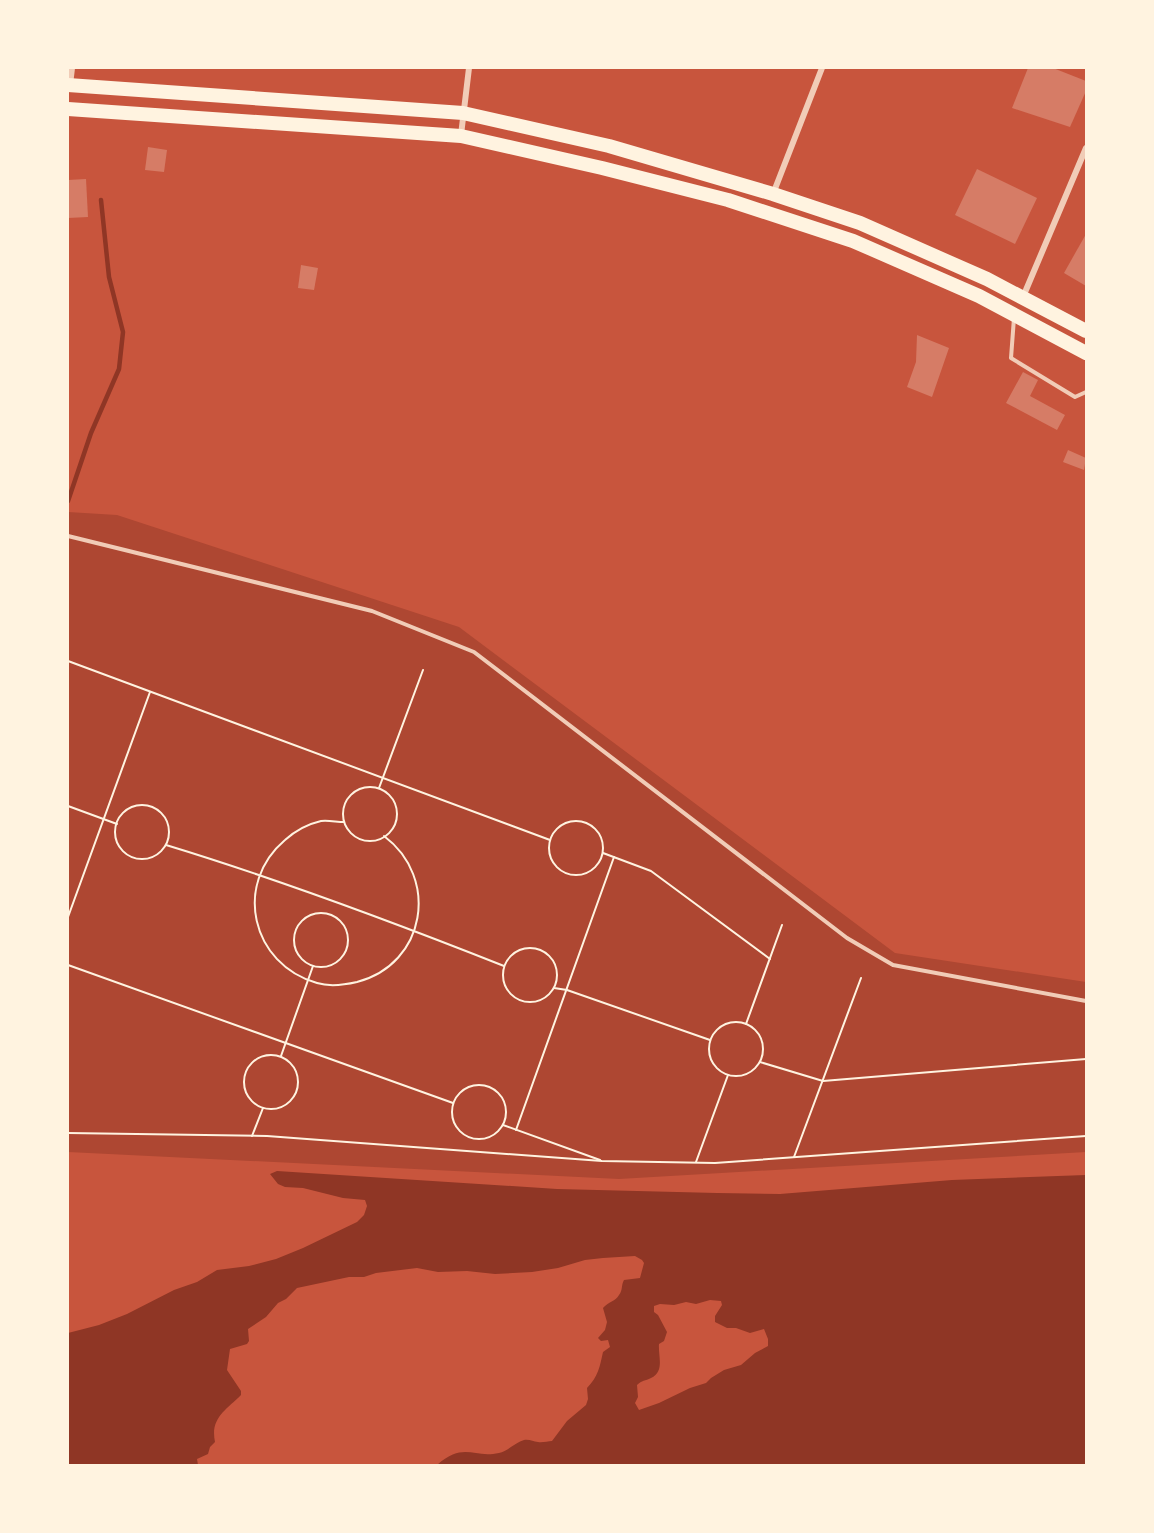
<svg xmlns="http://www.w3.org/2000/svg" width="1154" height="1533" viewBox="0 0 1154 1533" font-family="'Times New Roman',serif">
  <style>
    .green { fill: #ae4732 }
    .water { fill: #8f3625; fill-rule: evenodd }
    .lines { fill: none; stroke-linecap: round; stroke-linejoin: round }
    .stream { stroke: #8f3625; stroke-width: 4.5 }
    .building { fill: #d67c66 }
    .path { stroke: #fff3e0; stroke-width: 2 }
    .service { stroke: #f1ccb7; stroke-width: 4 }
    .minor { stroke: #f1ccb7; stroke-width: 6 }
    .tertiary { stroke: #f1ccb7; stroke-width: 10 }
    .primary { stroke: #fff3e0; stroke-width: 14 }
  </style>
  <rect width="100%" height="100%" fill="#c8553d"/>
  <!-- green -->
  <path class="green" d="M68,512l49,3 342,112 436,326 191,29v170l-467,27 -551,-27z"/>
  <!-- water -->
  <path class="water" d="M277,1171l280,18 160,4 63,1 172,-14 134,-5v290h-649c28,-24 36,-6 62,-12 9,-2 17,-11 25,-13 6,-1 9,2 14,2 4,1 10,-1 14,-1l15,-20 19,-16 2,-6 -1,-11c11,-11 13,-22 16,-36l7,-5 -2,-7 -7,1 -3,-3 7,-8 2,-8 -4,-14c5,-6 13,-7 16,-13 4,-5 2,-10 5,-15l16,-2 4,-15 -2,-3 -7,-4 -32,2 -18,2 -27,8 -26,4 -37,2 -28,-3 -29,1 -21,-4 -41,5 -12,4h-15l-52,11 -11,11 -8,4 -12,14 -18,12 1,12 -2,3 -17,5 -3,21 14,21v4c-15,15 -31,23 -26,47l-5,5 -2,7 -11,5 1,6h-130v-132l31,-8 28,-11 47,-24 23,-8 20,-12 32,-4 27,-7 27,-11 54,-26 7,-7 3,-9 -2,-6 -22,-2 -40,-10 -18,-1 -7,-3 -8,-10zM710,1300l11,1 1,4 -7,11v6l12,6h9l14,5 14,-4 4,10v7l-13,7 -14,12 -17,5 -13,8 -5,5 -16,5 -31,15 -20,7 -4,-7 3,-6 -1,-12c5,-5 8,-4 14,-7 14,-7 7,-22 8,-34l5,-3 3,-9 -9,-17 -4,-3v-6l6,-2 14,1 12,-3 10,2z"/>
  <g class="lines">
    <!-- stream -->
    <path class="stream" d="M68,501l23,-68 28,-64 4,-37 -14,-55 -8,-77"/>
  </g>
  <!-- building -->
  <g class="building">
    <path d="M1028,68h25l33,13v10l-16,36 -58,-19z"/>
    <path d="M148,147l19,3 -3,22 -19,-2z"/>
    <path d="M977,169l60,29 -22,46 -60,-29z"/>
    <path d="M86,179l2,38 -20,1v-38z"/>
    <path d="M1086,234v52l-22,-13z"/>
    <path d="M301,265l17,3 -4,22 -16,-2z"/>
    <path d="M917,335l32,13 -17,49 -25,-10 9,-25z"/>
    <path d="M1023,372l15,8 -8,16 35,19 -8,15 -51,-27z"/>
    <path d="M1068,450l18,8 -2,12 -21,-8z"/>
  </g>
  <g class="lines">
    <!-- path -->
    <g class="path">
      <path d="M68,661l482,179"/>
      <circle cx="370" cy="814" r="27"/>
      <path d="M379,788l44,-118"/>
      <circle cx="142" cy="832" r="27"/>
      <path d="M68,806l49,18"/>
      <circle cx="576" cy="848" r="27"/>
      <path d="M344,822c-7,0 -16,-2 -23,-1 -13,3 -26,10 -36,19 -52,44 -34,124 32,143 13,4 27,2 40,-1 69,-18 83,-104 27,-146"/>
      <path d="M166,845c115,35 227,77 338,121"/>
      <path d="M603,853l48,18 119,88"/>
      <circle cx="321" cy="940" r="27"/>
      <path d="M68,917l82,-225"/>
      <circle cx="530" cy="975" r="27"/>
      <path d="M68,965l385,138"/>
      <path d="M554,988l13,2 143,50"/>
      <circle cx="736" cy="1049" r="27"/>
      <path d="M746,1024l36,-99"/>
      <circle cx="271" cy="1082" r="27"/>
      <path d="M281,1056l32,-90"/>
      <path d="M760,1062l63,19 263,-22"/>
      <circle cx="479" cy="1112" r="27"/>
      <path d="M503,1125l97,35"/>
      <path d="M516,1130l98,-273"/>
      <path d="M68,1133l199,3 335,25 113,2 371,-27"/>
      <path d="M252,1136l11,-28"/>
      <path d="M794,1157l67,-179"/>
      <path d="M696,1162l32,-87"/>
    </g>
    <!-- service -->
    <g class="service">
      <path d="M1014,318l-3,40 64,39 11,-5"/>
      <path d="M68,536l304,75 102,41 373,286 46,27 193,36"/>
    </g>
    <!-- minor -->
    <g class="minor">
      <path d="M461,135l8,-67"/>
      <path d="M773,194l49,-126"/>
      <path d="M1023,297l63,-149"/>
    </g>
    <!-- tertiary -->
    <path class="tertiary" d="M68,85l2,-17"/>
    <!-- primary -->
    <g class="primary">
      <path d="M68,85l395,28 146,33 164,48 87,29 127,56 99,52"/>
      <path d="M68,109l393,27 141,32 126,32 125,41 126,55 107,57"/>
    </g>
  </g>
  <!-- border -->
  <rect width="1154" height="1533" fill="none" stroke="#fff3e0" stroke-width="138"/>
</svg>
